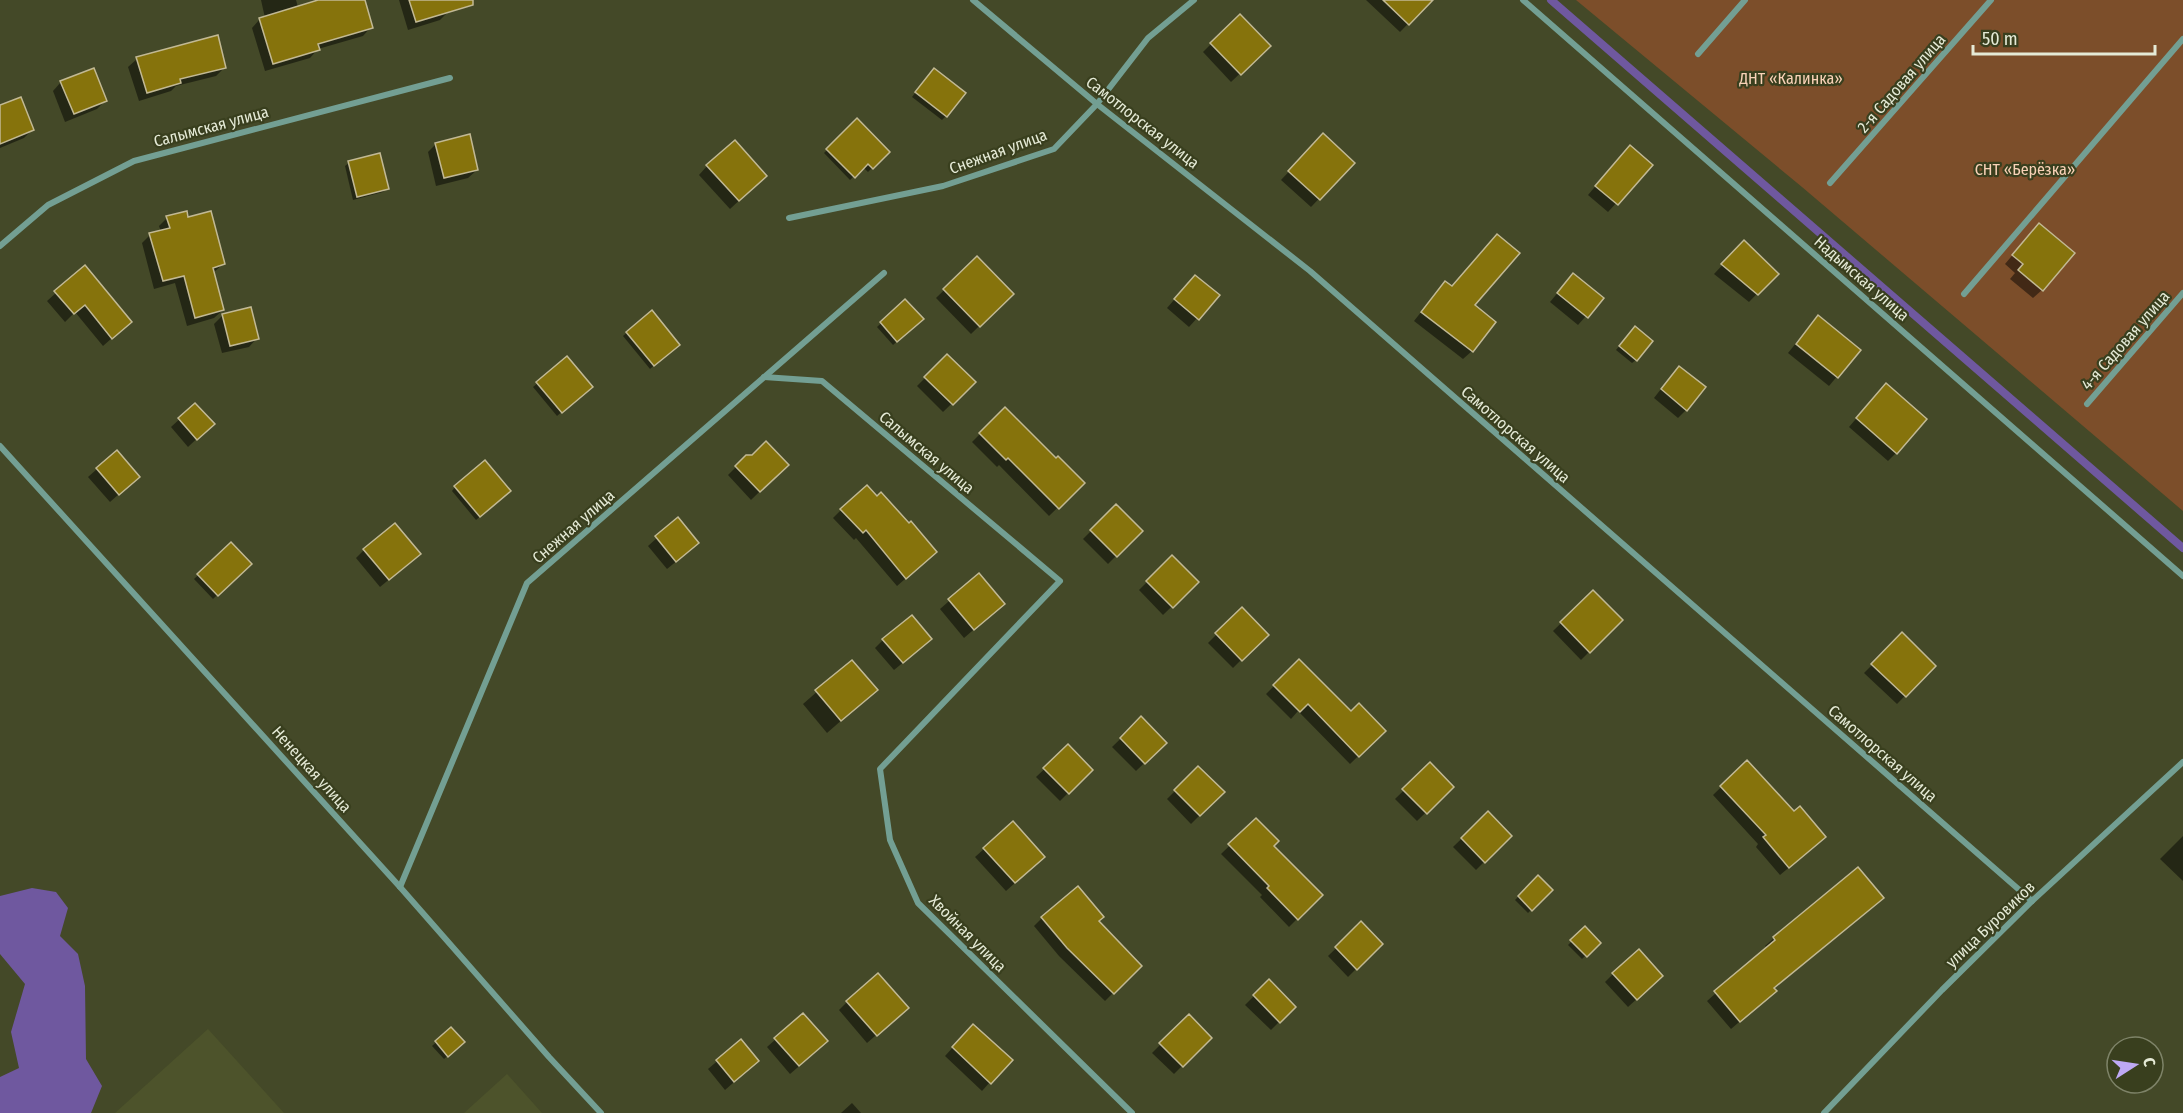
<svg xmlns="http://www.w3.org/2000/svg" width="2183" height="1113" viewBox="0 0 2183 1113" font-family="'Fira Sans Condensed',sans-serif">
  <style>
    .built { fill: #4d532b }
    .green { fill: #7c4e2a }
    .water { fill: #6f589f }
    .shadow { fill: #0007 }
    .lines { fill: none; stroke-linecap: round; stroke-linejoin: round }
    .stream { stroke: #6f589f; stroke-width: 8 }
    .building { fill: #86730c; stroke: #c2b994; stroke-width: 1.5 }
    .minor { stroke: #739f93; stroke-width: 6 }
    .labels { text-anchor: middle; stroke-width: 4.5; stroke-linejoin: round; paint-order: stroke }
    .park-label { font-size: 16px; fill: #f9d2b7; stroke: #393f1e }
    .street-label { font-size: 16px; fill: #e5ead6; stroke: #393f1e }
  </style>
  <rect width="100%" height="100%" fill="#444928"/>
  <!-- built -->
  <g class="built">
    <path d="M208,1029l76,84h-169z"/>
    <path d="M507,1074l35,39h-78z"/>
  </g>
  <!-- green -->
  <path class="green" d="M1576,0h607v511l-381,-324z"/>
  <!-- water -->
  <path class="water" d="M32,888l24,4 12,16 -8,28 18,18 7,32 1,73 16,27 -11,27h-91v-36l19,-9 -8,-36 14,-48 -25,-30v-58z"/>
  <!-- shadow -->
  <g class="shadow">
    <path d="M261,0h35l2,7 27,-7h38l8,27 -8,9 -45,13 -8,9 -45,13 -13,-43 8,-9 5,-1z"/>
    <path d="M399,0h45l4,12 -8,8 -32,10z"/>
    <path d="M1366,0h65l-31,32z"/>
    <path d="M1239,16l30,30 -38,36 -28,-30z"/>
    <path d="M137,59l88,8 -9,9 -40,10 -5,5 -32,10 -11,-34z"/>
    <path d="M930,74l16,42 -4,4 -30,-23z"/>
    <path d="M61,82l44,19 -8,8 -32,13 -12,-31z"/>
    <path d="M0,107l32,23 -8,8 -24,10z"/>
    <path d="M857,120l31,32 -20,20 -5,-5 -13,13 -26,-27z"/>
    <path d="M436,144l41,26 -9,8 -32,8 -8,-34z"/>
    <path d="M1315,144l38,19 -42,44 -30,-27z"/>
    <path d="M1622,155l29,10 -43,47 -20,-17z"/>
    <path d="M349,163l38,25 -4,4 -30,8 -8,-34z"/>
    <path d="M707,166l50,18 -27,25 -31,-34z"/>
    <path d="M167,218l20,1 36,45 -10,9 10,37 -9,8 -27,8 -12,-43 -21,6 -12,-46 8,-8 11,-3 -2,-6z"/>
    <path d="M2031,233l11,57 -9,8 -23,-19 5,-6 -10,-9z"/>
    <path d="M1744,242l32,32 -27,28 -35,-28z"/>
    <path d="M977,258l35,36 -41,40 -35,-36z"/>
    <path d="M85,267l45,55 -27,24 -28,-34 -10,10 -18,-21z"/>
    <path d="M1565,284l36,15 -23,26 -28,-23z"/>
    <path d="M1187,285l30,11 -28,31 -22,-19z"/>
    <path d="M1451,288l22,17 -1,46 -9,8 -49,-38 23,-29z"/>
    <path d="M905,301l17,18 -29,26 -16,-18z"/>
    <path d="M651,312l23,36 -24,21 -27,-33z"/>
    <path d="M223,315l34,23 -8,9 -27,6 -8,-29z"/>
    <path d="M1810,326l49,24 -30,36 -41,-33z"/>
    <path d="M1631,332l5,28 -4,3 -16,-13z"/>
    <path d="M947,356l27,26 -31,30 -26,-26z"/>
    <path d="M567,358l20,32 -30,26 -24,-29z"/>
    <path d="M1671,376l15,34 -8,8 -24,-20z"/>
    <path d="M1878,393l18,60 -8,8 -39,-34z"/>
    <path d="M195,405l9,27 -16,15 -17,-20z"/>
    <path d="M1005,409l51,51 27,23 -34,33 -50,-51 -2,2 -25,-25z"/>
    <path d="M116,452l13,33 -19,17 -22,-25z"/>
    <path d="M746,457l41,8 -36,35 -23,-25z"/>
    <path d="M455,487l51,8 -30,25 -24,-29z"/>
    <path d="M1116,506l25,25 -33,33 -25,-25z"/>
    <path d="M841,510l86,50 -30,26 -41,-48 -2,2 -21,-22z"/>
    <path d="M678,519l11,32 -22,18 -19,-23z"/>
    <path d="M231,544l19,20 -37,35 -19,-20z"/>
    <path d="M364,550l46,12 -30,25 -24,-29z"/>
    <path d="M1172,557l25,25 -34,33 -24,-25z"/>
    <path d="M979,575l15,37 -30,26 -24,-29z"/>
    <path d="M1593,592l28,28 -40,40 -28,-29z"/>
    <path d="M1242,609l24,26 -33,33 -25,-25z"/>
    <path d="M1902,635l32,31 -37,38 -33,-31z"/>
    <path d="M883,640l39,7 -28,23 -19,-22z"/>
    <path d="M1299,661l52,52 33,18 -34,33 -52,-53 -7,8 -25,-25z"/>
    <path d="M851,662l25,28 -49,43 -24,-29z"/>
    <path d="M1141,719l24,24 -29,28 -24,-24z"/>
    <path d="M1068,747l23,23 -31,31 -24,-24z"/>
    <path d="M1747,762l47,51 22,32 -36,30 -24,-28 2,-3 -45,-49z"/>
    <path d="M1430,765l22,22 -35,34 -22,-22z"/>
    <path d="M1198,768l25,24 -32,32 -24,-25z"/>
    <path d="M1488,813l22,23 -34,34 -23,-23z"/>
    <path d="M1256,820l16,26 49,49 -32,32 -29,-30 2,-2 -41,-41z"/>
    <path d="M1013,823l22,42 -29,26 -31,-34z"/>
    <path d="M2183,836v45l-23,-22z"/>
    <path d="M1538,877l13,13 -23,23 -13,-13z"/>
    <path d="M1874,906l-101,83 -7,10 -35,30 -24,-28 60,-53 -2,-2 9,-8z"/>
    <path d="M1042,918l55,4 43,44 -35,35 -46,-45 -25,-30z"/>
    <path d="M1361,924l20,20 -33,33 -20,-21z"/>
    <path d="M1585,928l14,15 -17,16 -14,-14z"/>
    <path d="M1613,974l40,10 -25,23 -23,-25z"/>
    <path d="M1269,981l25,26 -23,23 -26,-25z"/>
    <path d="M847,1002l51,14 -31,27 -28,-33z"/>
    <path d="M1189,1016l21,22 -36,36 -22,-21z"/>
    <path d="M451,1029l8,17 -15,13 -12,-13z"/>
    <path d="M965,1034l25,48 -8,9 -37,-35z"/>
    <path d="M776,1039l42,11 -28,24 -23,-27z"/>
    <path d="M741,1041l8,28 -24,21 -17,-21z"/>
    <path d="M852,1103l9,10h-20z"/>
  </g>
  <g class="lines">
    <!-- stream -->
    <path class="stream" d="M1551,0l632,548"/>
  </g>
  <!-- building -->
  <g class="building">
    <path d="M318,0h47l8,28 -55,16 2,6 -47,14 -14,-46z"/>
    <path d="M409,0h64v5l-57,17z"/>
    <path d="M1383,0h50l-24,25z"/>
    <path d="M1240,14l31,32 -30,29 -31,-32z"/>
    <path d="M218,35l8,33 -46,11 1,4 -34,10 -11,-36z"/>
    <path d="M94,68l13,33 -33,13 -14,-33z"/>
    <path d="M934,68l32,25 -19,24 -32,-25z"/>
    <path d="M21,97l13,33 -34,14v-39z"/>
    <path d="M857,118l33,34 -17,17 -5,-5 -13,14 -29,-29z"/>
    <path d="M1323,133l32,30 -35,37 -32,-29z"/>
    <path d="M470,134l8,36 -34,8 -9,-35z"/>
    <path d="M735,140l32,36 -28,25 -33,-36z"/>
    <path d="M1630,145l23,20 -35,40 -23,-19z"/>
    <path d="M380,153l9,36 -32,8 -9,-36z"/>
    <path d="M187,211l1,6 23,-6 14,53 -12,4 11,42 -29,8 -11,-42 -21,5 -14,-48 21,-5 -4,-12z"/>
    <path d="M2039,223l36,30 -32,38 -25,-21 5,-6 -11,-9z"/>
    <path d="M1497,234l23,19 -45,52 21,17 -23,30 -52,-40 24,-31 7,5z"/>
    <path d="M1744,240l35,34 -21,21 -37,-31z"/>
    <path d="M977,256l37,38 -34,33 -37,-38z"/>
    <path d="M85,265l47,57 -20,17 -27,-34 -11,9 -20,-23z"/>
    <path d="M1573,273l31,25 -16,20 -31,-25z"/>
    <path d="M1195,275l25,20 -21,25 -25,-21z"/>
    <path d="M905,299l19,20 -27,23 -17,-20z"/>
    <path d="M251,307l8,32 -29,7 -8,-32z"/>
    <path d="M652,310l28,35 -26,21 -28,-34z"/>
    <path d="M1818,315l43,35 -23,28 -42,-34z"/>
    <path d="M1635,326l18,15 -16,20 -18,-15z"/>
    <path d="M947,354l29,28 -23,23 -29,-28z"/>
    <path d="M567,356l26,31 -31,26 -26,-31z"/>
    <path d="M1679,366l27,21 -19,24 -26,-22z"/>
    <path d="M1886,383l41,36 -30,35 -41,-36z"/>
    <path d="M195,403l20,21 -18,16 -19,-22z"/>
    <path d="M1005,407l51,51 2,-2 27,27 -26,26 -51,-51 -2,2 -27,-27z"/>
    <path d="M766,441l23,24 -29,27 -25,-26 11,-11h6z"/>
    <path d="M117,450l23,27 -21,18 -23,-27z"/>
    <path d="M485,460l26,31 -31,26 -26,-31z"/>
    <path d="M867,485l10,11 4,-4 28,31 2,-2 26,31 -31,27 -40,-49 -3,3 -23,-24z"/>
    <path d="M1116,504l27,27 -26,26 -27,-27z"/>
    <path d="M678,517l21,26 -23,19 -21,-26z"/>
    <path d="M395,523l26,31 -32,26 -26,-31z"/>
    <path d="M231,542l21,22 -34,32 -21,-22z"/>
    <path d="M1172,555l27,27 -26,26 -27,-27z"/>
    <path d="M979,573l26,31 -31,26 -26,-31z"/>
    <path d="M1593,590l30,30 -33,33 -30,-31z"/>
    <path d="M1242,607l27,28 -27,26 -27,-28z"/>
    <path d="M912,615l20,24 -29,24 -21,-24z"/>
    <path d="M1902,632l34,34 -30,31 -35,-33z"/>
    <path d="M1299,659l52,52 8,-8 27,28 -27,26 -51,-53 -8,8 -27,-27z"/>
    <path d="M852,660l26,30 -37,31 -26,-31z"/>
    <path d="M1141,716l26,27 -22,21 -25,-26z"/>
    <path d="M1068,744l25,26 -24,24 -26,-26z"/>
    <path d="M1747,760l47,51 6,-5 26,31 -37,31 -26,-31 3,-2 -46,-49z"/>
    <path d="M1430,762l24,25 -27,27 -25,-25z"/>
    <path d="M1198,766l27,26 -25,24 -26,-26z"/>
    <path d="M1488,811l24,25 -27,27 -24,-25z"/>
    <path d="M1256,818l23,23 -5,5 49,49 -25,25 -31,-32 2,-2 -41,-42z"/>
    <path d="M1013,821l32,36 -30,26 -32,-35z"/>
    <path d="M1858,867l26,31 -110,90 3,3 -37,31 -26,-31 61,-51 -2,-3z"/>
    <path d="M1538,875l15,15 -21,21 -14,-15z"/>
    <path d="M1078,886l26,31 -5,4 43,45 -28,28 -47,-46 -26,-31z"/>
    <path d="M1361,921l22,23 -26,26 -22,-23z"/>
    <path d="M1585,926l16,17 -14,14 -17,-17z"/>
    <path d="M1639,949l24,27 -26,24 -25,-27z"/>
    <path d="M878,973l31,35 -32,28 -31,-35z"/>
    <path d="M1269,979l27,28 -16,16 -27,-28z"/>
    <path d="M803,1013l25,28 -29,25 -25,-28z"/>
    <path d="M1189,1014l23,24 -29,29 -24,-24z"/>
    <path d="M973,1024l40,36 -22,24 -39,-37z"/>
    <path d="M451,1027l14,15 -17,15 -13,-16z"/>
    <path d="M741,1039l18,22 -25,21 -18,-22z"/>
  </g>
  <g class="lines">
    <!-- minor -->
    <g class="minor">
      <path d="M973,0l124,104 213,167 722,630"/>
      <path d="M1523,0l660,576"/>
      <path d="M1698,54l47,-54"/>
      <path d="M1830,183l161,-183"/>
      <path d="M789,218l154,-32 111,-37 43,-45 51,-66 46,-38"/>
      <path d="M0,246l48,-41 86,-44 316,-83"/>
      <path d="M1964,294l219,-255"/>
      <path d="M764,377l58,4 238,200 -180,188 10,71 28,63 214,210"/>
      <path d="M2087,404l96,-111"/>
      <path d="M0,446l400,441 149,170 52,56"/>
      <path d="M400,887l127,-304 357,-310"/>
      <path d="M1824,1113l118,-123 90,-89 151,-139"/>
    </g>
  </g>
  <g class="labels">
    <!-- park labels -->
    <g class="park-label">
      <text x="1791" y="84">ДНТ «Калинка»</text>
      <text x="2025" y="175">СНТ «Берёзка»</text>
    </g>
    <!-- street labels -->
    <g class="street-label">
      <text transform="translate(1901 83) rotate(-49)" y="6">2-я Садовая улица</text>
      <text transform="translate(1143 122) rotate(38)" y="6">Самотлорская улица</text>
      <text transform="translate(211 126) rotate(-15)" y="6">Салымская улица</text>
      <text transform="translate(998 151) rotate(-20)" y="6">Снежная улица</text>
      <text transform="translate(1862 278) rotate(41)" y="6">Надымская улица</text>
      <text transform="translate(2125 340) rotate(-49)" y="6">4-я Садовая улица</text>
      <text transform="translate(1516 434) rotate(41)" y="6">Самотлорская улица</text>
      <text transform="translate(927 452) rotate(40)" y="6">Салымская улица</text>
      <text transform="translate(573 526) rotate(-41)" y="6">Снежная улица</text>
      <text transform="translate(1883 753) rotate(41)" y="6">Самотлорская улица</text>
      <text transform="translate(312 769) rotate(48)" y="6">Ненецкая улица</text>
      <text transform="translate(1990 924) rotate(-44)" y="6">улица Буровиков</text>
      <text transform="translate(968 933) rotate(45)" y="6">Хвойная улица</text>
    </g>
  </g>
  <!-- north arrow -->
  <g transform="translate(2135 1065) rotate(78)"><circle r="28" fill="#393f1e" stroke="#7e8368" stroke-width="1.5"/>
  <path d="M0-4.5L10 22L0 15L-10 22Z" fill="#bea9f4"/>
  <text y="-9" font-size="16" font-weight="bold" text-anchor="middle" fill="#e5ead6">С</text>
  </g>
  <!-- scale -->
  <path d="M1973 45v9h182v-9" fill="none" stroke="#e5ead6" stroke-width="3"/>
  <text x="1982" y="45" font-size="18" fill="#e5ead6" stroke="#393f1e" stroke-width="4.5" paint-order="stroke">50 m</text>
</svg>
